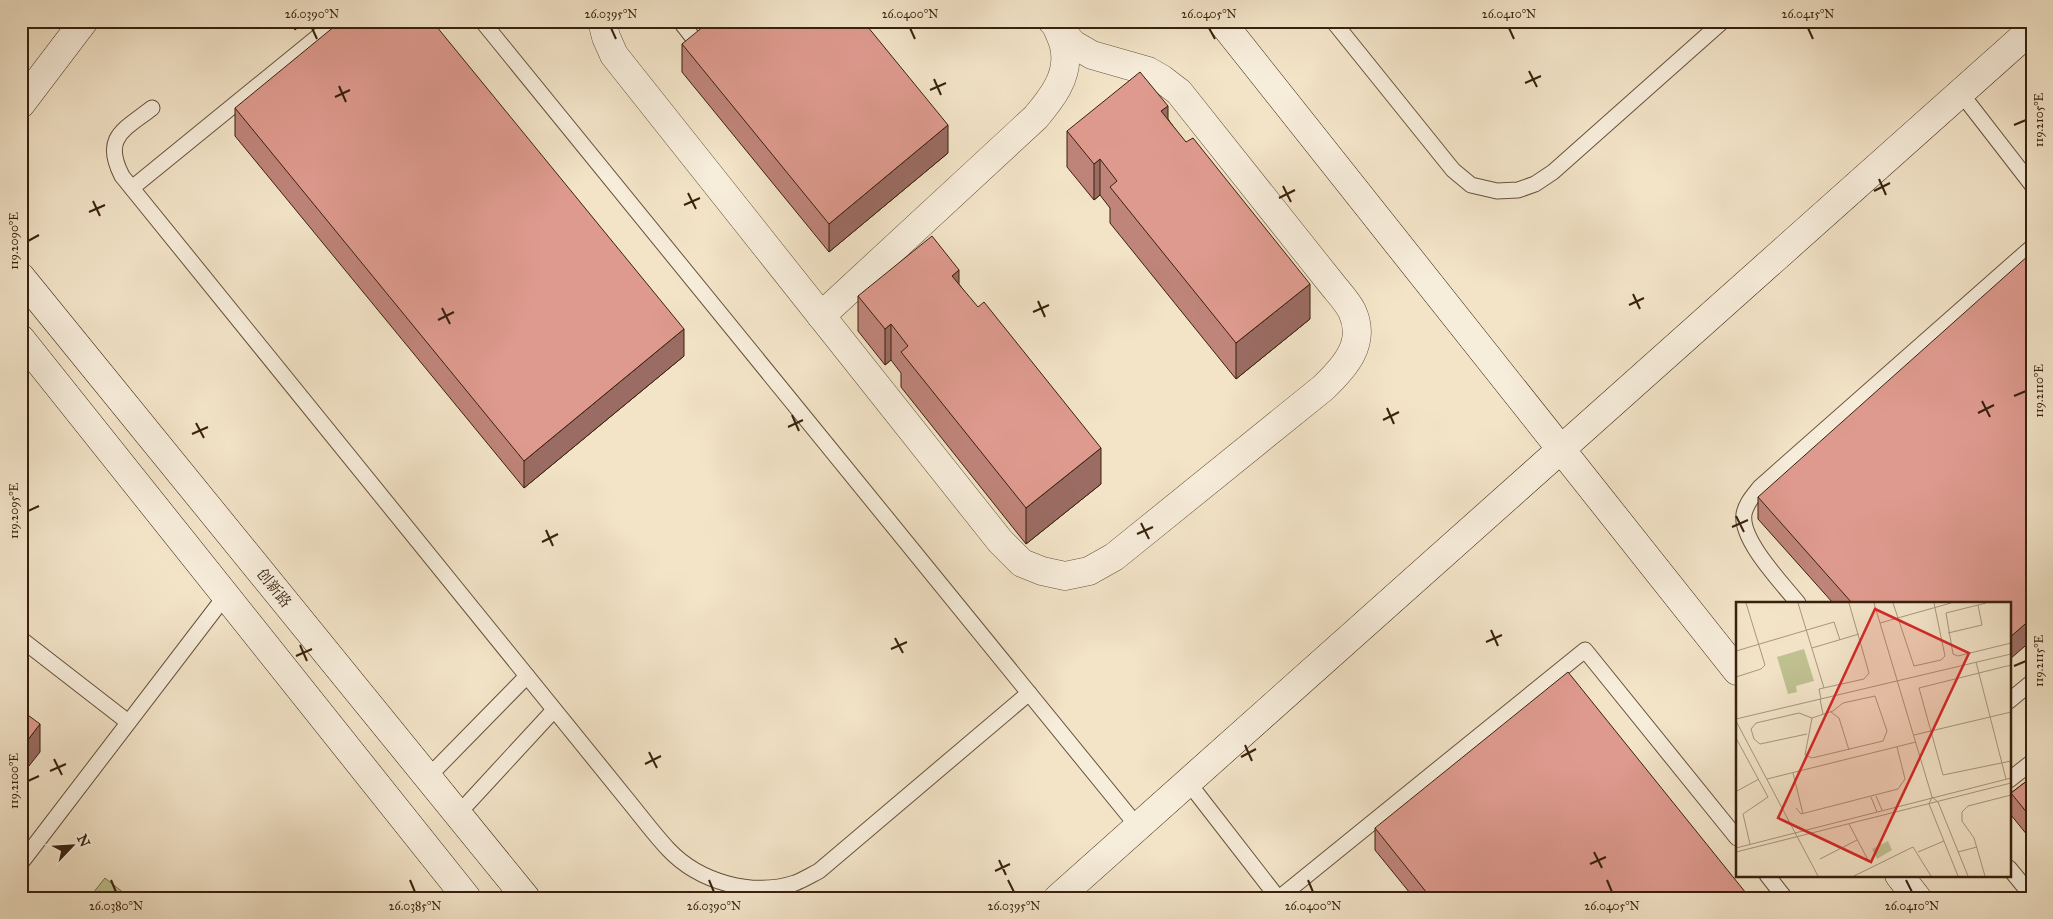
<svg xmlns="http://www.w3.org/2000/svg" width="2053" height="919" viewBox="0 0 2053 919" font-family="'IM FELL Great Primer','Noto Serif SC',serif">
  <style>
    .green { fill: #c0c292; stroke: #7c7250 }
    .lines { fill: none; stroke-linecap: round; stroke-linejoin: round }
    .lane-casing { stroke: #67523c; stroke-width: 17 }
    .street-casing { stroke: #67523c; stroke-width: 29 }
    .secondary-casing { stroke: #38210d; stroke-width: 29 }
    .lane { stroke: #f7eddb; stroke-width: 15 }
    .street { stroke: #f7eddb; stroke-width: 28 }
    .secondary { stroke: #f7eddb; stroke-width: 28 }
    .wall { fill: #bf847a; stroke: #38210d }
    .shaded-wall { fill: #9b6c63; stroke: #38210d }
    .building { fill: #de9a8e; stroke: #38210d }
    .ticks { fill: none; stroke: #38210d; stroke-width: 2 }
    .labels { text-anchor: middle; stroke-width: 4.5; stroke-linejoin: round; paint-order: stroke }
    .street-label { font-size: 15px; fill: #38210d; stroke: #f7eddb }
    .inset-road { fill: none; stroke: #a8967d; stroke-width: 1 }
    .view { fill: #d62828; fill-opacity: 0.15; stroke: #d62828; stroke-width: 2.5 }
    .inset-edge { fill: none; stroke: #38210d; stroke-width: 2.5 }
    .neatline { fill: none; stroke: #38210d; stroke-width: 2 }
    .ticks-label { font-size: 12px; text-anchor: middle; fill: #38210d }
  </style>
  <rect width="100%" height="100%" fill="#f3e4c8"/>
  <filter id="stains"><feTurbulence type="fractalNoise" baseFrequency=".004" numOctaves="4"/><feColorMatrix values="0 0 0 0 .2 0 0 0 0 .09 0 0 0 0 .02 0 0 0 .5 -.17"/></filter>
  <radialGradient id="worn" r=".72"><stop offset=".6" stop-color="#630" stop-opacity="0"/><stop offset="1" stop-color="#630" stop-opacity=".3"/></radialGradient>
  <!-- green -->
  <path class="green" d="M105,878l25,20h-41z"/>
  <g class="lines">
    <defs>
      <g id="lane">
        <path d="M482,21l656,806"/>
        <path d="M680,21l17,22"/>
        <path d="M1333,21l120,149 18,15 26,6 21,-1 17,-6 18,-12 170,-151"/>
        <path d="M1960,92l72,93"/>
        <path d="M152,108c-28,22 -50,29 -30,68l512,632c11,14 22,28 34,41 31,33 84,48 127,34 8,-3 16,-8 24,-12l210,-178"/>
        <path d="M132,188l205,-167"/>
        <path d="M1798,603c-16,-20 -58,-63 -54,-89 2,-11 10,-19 16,-27l272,-240"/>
        <path d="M21,639l107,83"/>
        <path d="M2009,701l23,-19"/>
        <path d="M428,777l99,-101"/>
        <path d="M2009,780l23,-18"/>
        <path d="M1188,782l90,116"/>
        <path d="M458,814l96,-104"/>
        <path d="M21,863l205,-268"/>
        <path d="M2009,868l23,28"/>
        <path d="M1767,875l18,23"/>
        <path d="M1279,898l306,-248 152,188"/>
      </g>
      <g id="street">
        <path d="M602,21l4,16 8,18 386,486 22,22 20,8 23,5 24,-5 25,-14 209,-169c22,-21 44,-45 29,-77 -5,-10 -14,-19 -21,-28l-152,-191 -17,-13 -14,-8 -56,-16 -19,-11 -21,-23"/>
        <path d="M821,316l215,-199c15,-18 32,-39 29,-64 0,-8 -4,-16 -7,-23"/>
      </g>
      <g id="secondary">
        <path d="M1221,21l516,650"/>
        <path d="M21,104l63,-83"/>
        <path d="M21,277l505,621"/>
        <path d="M21,339l446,559"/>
        <path d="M1899,875l18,23"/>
        <path d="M1058,898l974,-869"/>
      </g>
    </defs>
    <!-- lane casing -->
    <use href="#lane" class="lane-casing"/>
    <!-- street casing -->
    <use href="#street" class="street-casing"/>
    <!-- secondary casing -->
    <use href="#secondary" class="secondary-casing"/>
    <!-- lane -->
    <use href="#lane" class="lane"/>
    <!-- street -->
    <use href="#street" class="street"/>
    <!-- secondary -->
    <use href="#secondary" class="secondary"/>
  </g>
  <!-- wall -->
  <g class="wall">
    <path d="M288,21h17l-10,9z"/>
    <path d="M682,44l266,109 -119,99 -147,-180z"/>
    <path d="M235,108l449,248 -160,132 -289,-352z"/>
    <path d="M1168,119l142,200 -74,60 -126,-156v-15l-10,-13 -6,5 -27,-33v-36z"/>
    <path d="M959,284l142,200 -75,60 -125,-157v-14l-10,-13 -6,5 -27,-34v-35z"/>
    <path d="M1758,497l251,106h-176l-75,-84z"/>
    <path d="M2032,777v64l-21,-26v-22z"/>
    <path d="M1375,828l375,70h-336l-39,-48z"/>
  </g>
  <!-- shaded-wall -->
  <g class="shaded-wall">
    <path d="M295,21h10l-10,9z"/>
    <path d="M1168,106v36l-7,-31z"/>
    <path d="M948,125v28l-119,99v-28z"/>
    <path d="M1100,159v36l-6,5v-36z"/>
    <path d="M959,270v36l-7,-30z"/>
    <path d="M1310,284v35l-74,60v-36z"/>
    <path d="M891,324v36l-6,5v-36z"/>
    <path d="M684,329v27l-160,132v-27z"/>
    <path d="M1101,448v36l-75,60v-36z"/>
    <path d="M2032,618v22l-23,20v-22z"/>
    <path d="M40,724v28l-19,24v-27z"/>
  </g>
  <!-- building -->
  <g class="building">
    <path d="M341,21h91l252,308 -160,132 -289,-353z"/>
    <path d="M710,21h153l85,104 -119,99 -147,-180z"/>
    <path d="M1140,72l28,34 -7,5 25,31 7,-4 117,146 -74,59 -126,-156 7,-6 -17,-22 -6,5 -27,-33z"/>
    <path d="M932,236l27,34 -7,6 26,31 6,-5 117,146 -75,60 -125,-156 7,-6 -17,-22 -6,5 -27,-33z"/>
    <path d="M2029,255l3,3v360l-23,20v-35h-157l-94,-106z"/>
    <path d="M1568,672l182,226h-319l-56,-70z"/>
    <path d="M21,710l19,14 -19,25z"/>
    <path d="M2032,777v42l-21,-26z"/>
  </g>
  <!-- ticks -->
  <path class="ticks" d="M312,28l5,11M611,28l5,11M910,28l5,11M1209,28l6,11M1509,28l5,11M1808,28l5,11M1529,71l8,16M934,79l7,16M1525,83l16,-7M339,86l7,16M930,90l16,-7M335,97l15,-7M2014,125l12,-5M1879,179l7,16M1283,186l8,16M1874,191l16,-8M688,193l8,16M1279,198l16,-8M93,201l7,15M684,205l16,-7M89,212l16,-7M28,241l11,-6M1633,294l7,15M1038,301l7,16M1629,305l15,-7M442,308l8,16M1033,312l16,-7M438,320l16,-8M2014,396l12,-5M1982,401l8,16M1387,408l7,16M1978,413l16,-8M792,415l7,16M1383,420l16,-8M196,423l8,15M788,427l15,-7M192,434l16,-7M28,511l11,-5M1736,516l8,16M1141,523l8,16M1732,527l16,-7M546,530l7,16M1137,534l16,-7M542,542l16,-8M1491,630l7,16M895,638l8,15M1486,642l16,-7M300,645l7,16M891,649l16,-7M296,656l16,-7M2014,666l12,-5M1245,745l7,16M649,752l8,16M1241,757l15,-8M54,759l8,16M645,764l16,-8M50,771l16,-7M28,781l11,-5M1594,852l8,16M999,860l7,15M1590,864l16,-7M995,871l15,-7M111,880l5,12M410,880l5,12M709,880l5,12M1008,880l6,12M1308,880l5,12M1607,880l5,12M1906,880l6,12"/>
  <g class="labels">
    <!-- street labels -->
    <g class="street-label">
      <text transform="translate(274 588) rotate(51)" y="5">创新路</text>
    </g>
  </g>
  <!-- overview -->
  <g transform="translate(1736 602)">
    <rect width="275" height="275" fill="#f3e4c8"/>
    <path d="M68,47l10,32 -18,5 1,6 -9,2 -11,-37zM152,239l4,9 -15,9 -5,-10z" fill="#c0c292"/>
    <path class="inset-road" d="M62,1l26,85M138,1l58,194M157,1l21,63 27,-6 4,-4 -11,-53M250,1l-40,10 7,41 5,2 53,-13M144,21l71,-20M212,31l34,-8 -4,-20M76,46l47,-14M0,49l98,-29 6,18M240,60l30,117M275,63l-92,23 24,87 68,-14M0,75l25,-8 4,-4 -19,-62M139,94l12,35 -4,10 -71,17 -7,-3 7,-37 21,-7 10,-8zM84,97l3,15M85,97l-2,-10 45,-10 5,-6 -20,-70M95,110l8,6 10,32M0,117l275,-65M0,119l82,155M71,132l-47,10 -6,-5 -3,-10 5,-6 43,-10 13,5M178,133l97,-23M0,136l32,59 -25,17 7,30M57,171l10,41M31,177l149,-37M1,189l22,-12M140,194l6,14M135,195l6,15M60,206l5,6 97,-25 7,-10 -8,-32M113,222l19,36M0,246l275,-70M0,250l275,-69M182,250l26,-11M222,250l19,-5M84,257l37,-19M118,274l59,-29 18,29M222,274l-29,-72 3,-7 6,5 30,74M249,274l-11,-38 -12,-17v-9l6,-6 43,-11"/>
    <path class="view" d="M139,7l94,44 -98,209 -93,-44z"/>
    <rect width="275" height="275" class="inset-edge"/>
  </g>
  <!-- margin -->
  <rect width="2053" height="919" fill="none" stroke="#f3e4c8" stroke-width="55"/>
  <!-- north arrow -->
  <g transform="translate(72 846) rotate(65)" stroke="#f7eddb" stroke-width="4" paint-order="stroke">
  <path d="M0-4L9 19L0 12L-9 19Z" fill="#38210d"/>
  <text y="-8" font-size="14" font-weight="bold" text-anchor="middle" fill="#38210d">N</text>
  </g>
  <rect x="28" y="28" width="1998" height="864" class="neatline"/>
  <g class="ticks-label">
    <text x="312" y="18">26.0390°N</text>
    <text x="611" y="18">26.0395°N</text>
    <text x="910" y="18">26.0400°N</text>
    <text x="1209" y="18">26.0405°N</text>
    <text x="1509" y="18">26.0410°N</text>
    <text x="1808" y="18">26.0415°N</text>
    <text transform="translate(2039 120) rotate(-90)" y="4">119.2105°E</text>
    <text transform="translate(14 241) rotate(-90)" y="4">119.2090°E</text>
    <text transform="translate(2039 391) rotate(-90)" y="4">119.2110°E</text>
    <text transform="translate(14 511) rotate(-90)" y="4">119.2095°E</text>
    <text transform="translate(2039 661) rotate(-90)" y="4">119.2115°E</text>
    <text transform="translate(14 781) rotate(-90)" y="4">119.2100°E</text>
    <text x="116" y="910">26.0380°N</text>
    <text x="415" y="910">26.0385°N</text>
    <text x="714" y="910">26.0390°N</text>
    <text x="1014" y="910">26.0395°N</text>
    <text x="1313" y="910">26.0400°N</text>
    <text x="1612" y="910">26.0405°N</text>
    <text x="1912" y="910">26.0410°N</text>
  </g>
  <rect width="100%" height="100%" filter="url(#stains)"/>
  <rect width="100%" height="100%" fill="url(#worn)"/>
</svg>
